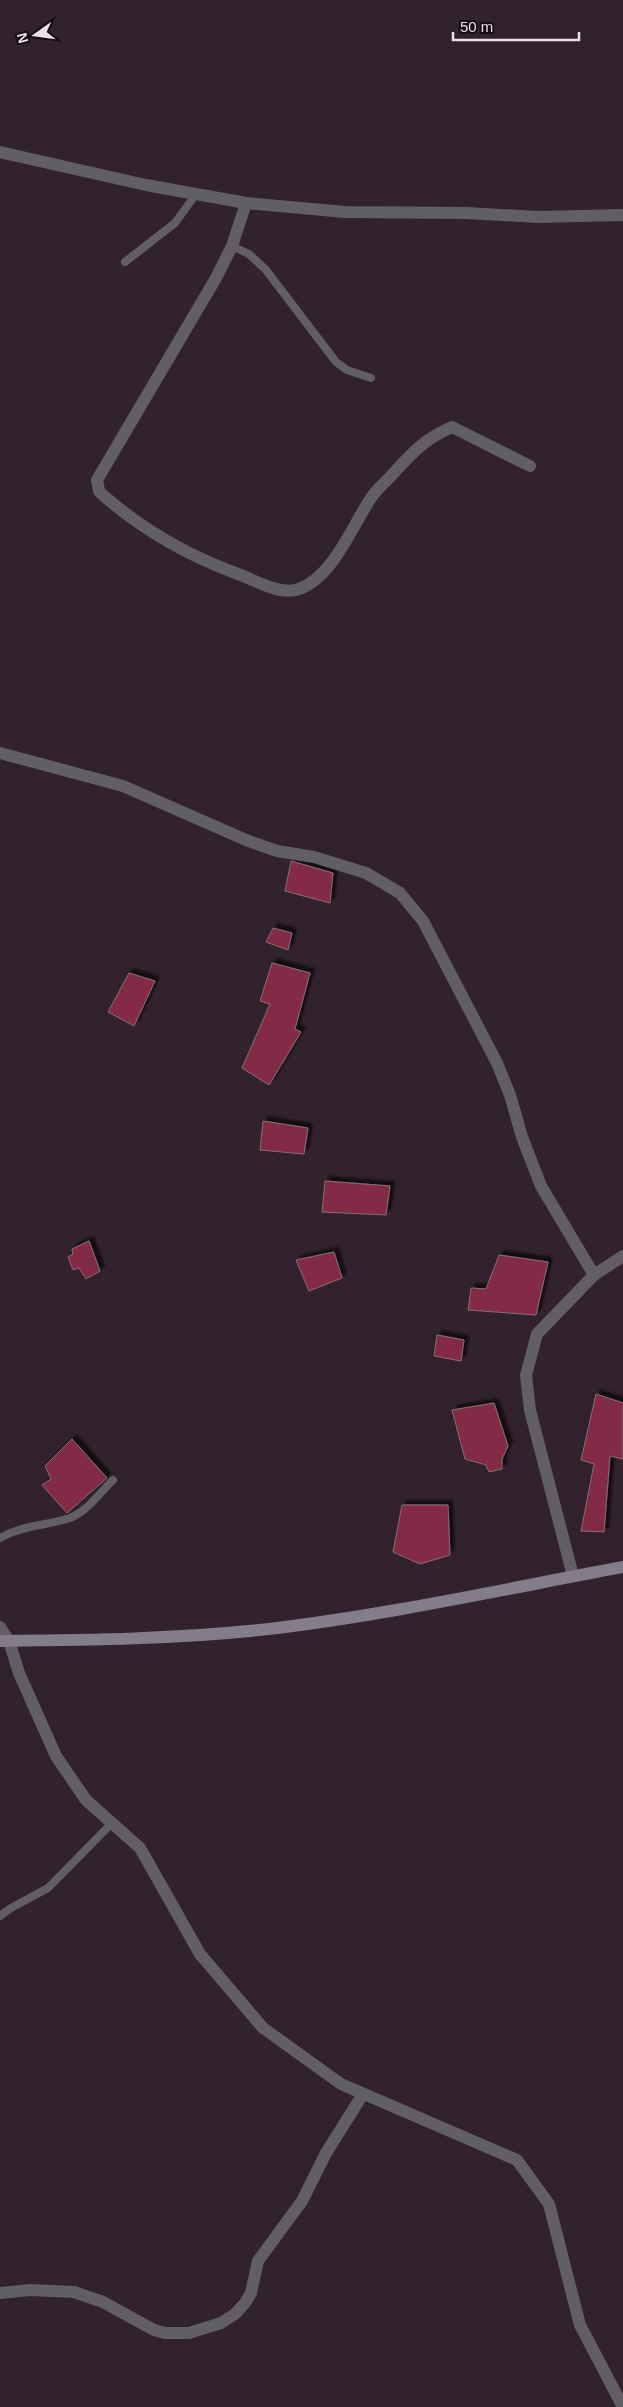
<svg xmlns="http://www.w3.org/2000/svg" width="623" height="2407" viewBox="0 0 623 2407" font-family="Arial,sans-serif">
  <style>
    .building { fill: #832b46; stroke: #866e73; filter: url(#shadow) }
    .lines { fill: none; stroke-linecap: round; stroke-linejoin: round }
    .lane { stroke: #625e66; stroke-width: 8 }
    .street { stroke: #625e66; stroke-width: 12 }
    .secondary { stroke: #837c89; stroke-width: 12 }
  </style>
  <defs>
    <filter id="shadow"><feDropShadow dx="4.5" dy="-4.5" stdDeviation="1" flood-color="#0009"/></filter>
  </defs>
  <rect width="100%" height="100%" fill="#31222d"/>
  <!-- building -->
  <g class="building">
    <path d="M291,861l42,12 -3,30 -45,-12z"/>
    <path d="M273,928l19,5 -4,17 -22,-8z"/>
    <path d="M272,963l38,10 -15,56 6,3 -32,53 -27,-17 28,-64 -10,-3z"/>
    <path d="M129,973l26,8 -21,45 -26,-14z"/>
    <path d="M263,1121l45,7 -4,26 -44,-4z"/>
    <path d="M325,1181l65,5 -4,29 -64,-3z"/>
    <path d="M89,1241l11,30 -14,8 -7,-11 -6,2 -5,-13 5,-3 -1,-5z"/>
    <path d="M334,1252l8,26 -33,13 -13,-31z"/>
    <path d="M499,1255l49,7 -12,53 -68,-5 3,-22 15,1z"/>
    <path d="M437,1335l27,5 -3,21 -27,-5z"/>
    <path d="M596,1394l27,9v56l-13,-3 -6,76 -23,-1 13,-67 -13,-4z"/>
    <path d="M494,1403l14,43 -6,13v10l-13,3 -3,-7 -21,-6 -13,-49z"/>
    <path d="M72,1439l35,39 -40,35 -25,-28 9,-6 -6,-13z"/>
    <path d="M402,1505h46l2,50 -30,9 -27,-12z"/>
  </g>
  <g class="lines">
    <!-- lane -->
    <g class="lane">
      <path d="M232,246l17,8 17,16 70,92 11,8 24,8"/>
      <path d="M125,262l50,-39 21,-29"/>
      <path d="M0,1538c22,-13 46,-12 70,-20 18,-7 30,-26 43,-38"/>
      <path d="M0,1916l11,-8 37,-20 64,-65"/>
    </g>
    <!-- street -->
    <g class="street">
      <path d="M0,152l146,33 100,18 99,9 121,1 72,4 85,-2"/>
      <path d="M246,203l-14,43 -16,32 -119,202 2,11 5,5c39,34 85,60 134,78 17,6 42,22 61,15 34,-12 53,-63 72,-91 5,-8 13,-15 20,-22 20,-22 33,-37 61,-49l78,39"/>
      <path d="M0,753l123,33 123,54 31,11 37,6 52,16 34,20 23,28 74,142 13,32 12,42 19,49 53,89"/>
      <path d="M573,1576l-43,-166 -4,-35 11,-41 57,-59 29,-19"/>
      <path d="M0,1627l9,14 10,32 37,83 30,44 54,48 60,106 63,74 78,56 176,76 32,44 31,121 43,82"/>
      <path d="M0,2293l30,-3 44,2 29,10 51,28 11,3h24l32,-10 14,-9 10,-11 6,-10 7,-32 44,-60 24,-48 37,-59"/>
    </g>
    <!-- secondary -->
    <path class="secondary" d="M0,1641c90,-1 179,-2 269,-12 118,-14 236,-40 354,-62"/>
  </g>
  <!-- north arrow -->
  <g transform="translate(35 35) rotate(256)" stroke="#150e13" stroke-width="4" paint-order="stroke">
  <path d="M0-4L9 19L0 12L-9 19Z" fill="#ebe0e7"/>
  <text y="-8" font-size="14" font-weight="bold" text-anchor="middle" fill="#ebe0e7">N</text>
  </g>
  <!-- scale -->
  <path d="M453 32v8h126v-8" fill="none" stroke="#ebe0e7" stroke-width="2.5"/>
  <text x="460" y="32" font-size="15" fill="#ebe0e7" stroke="#150e13" stroke-width="4" paint-order="stroke">50 m</text>
</svg>
